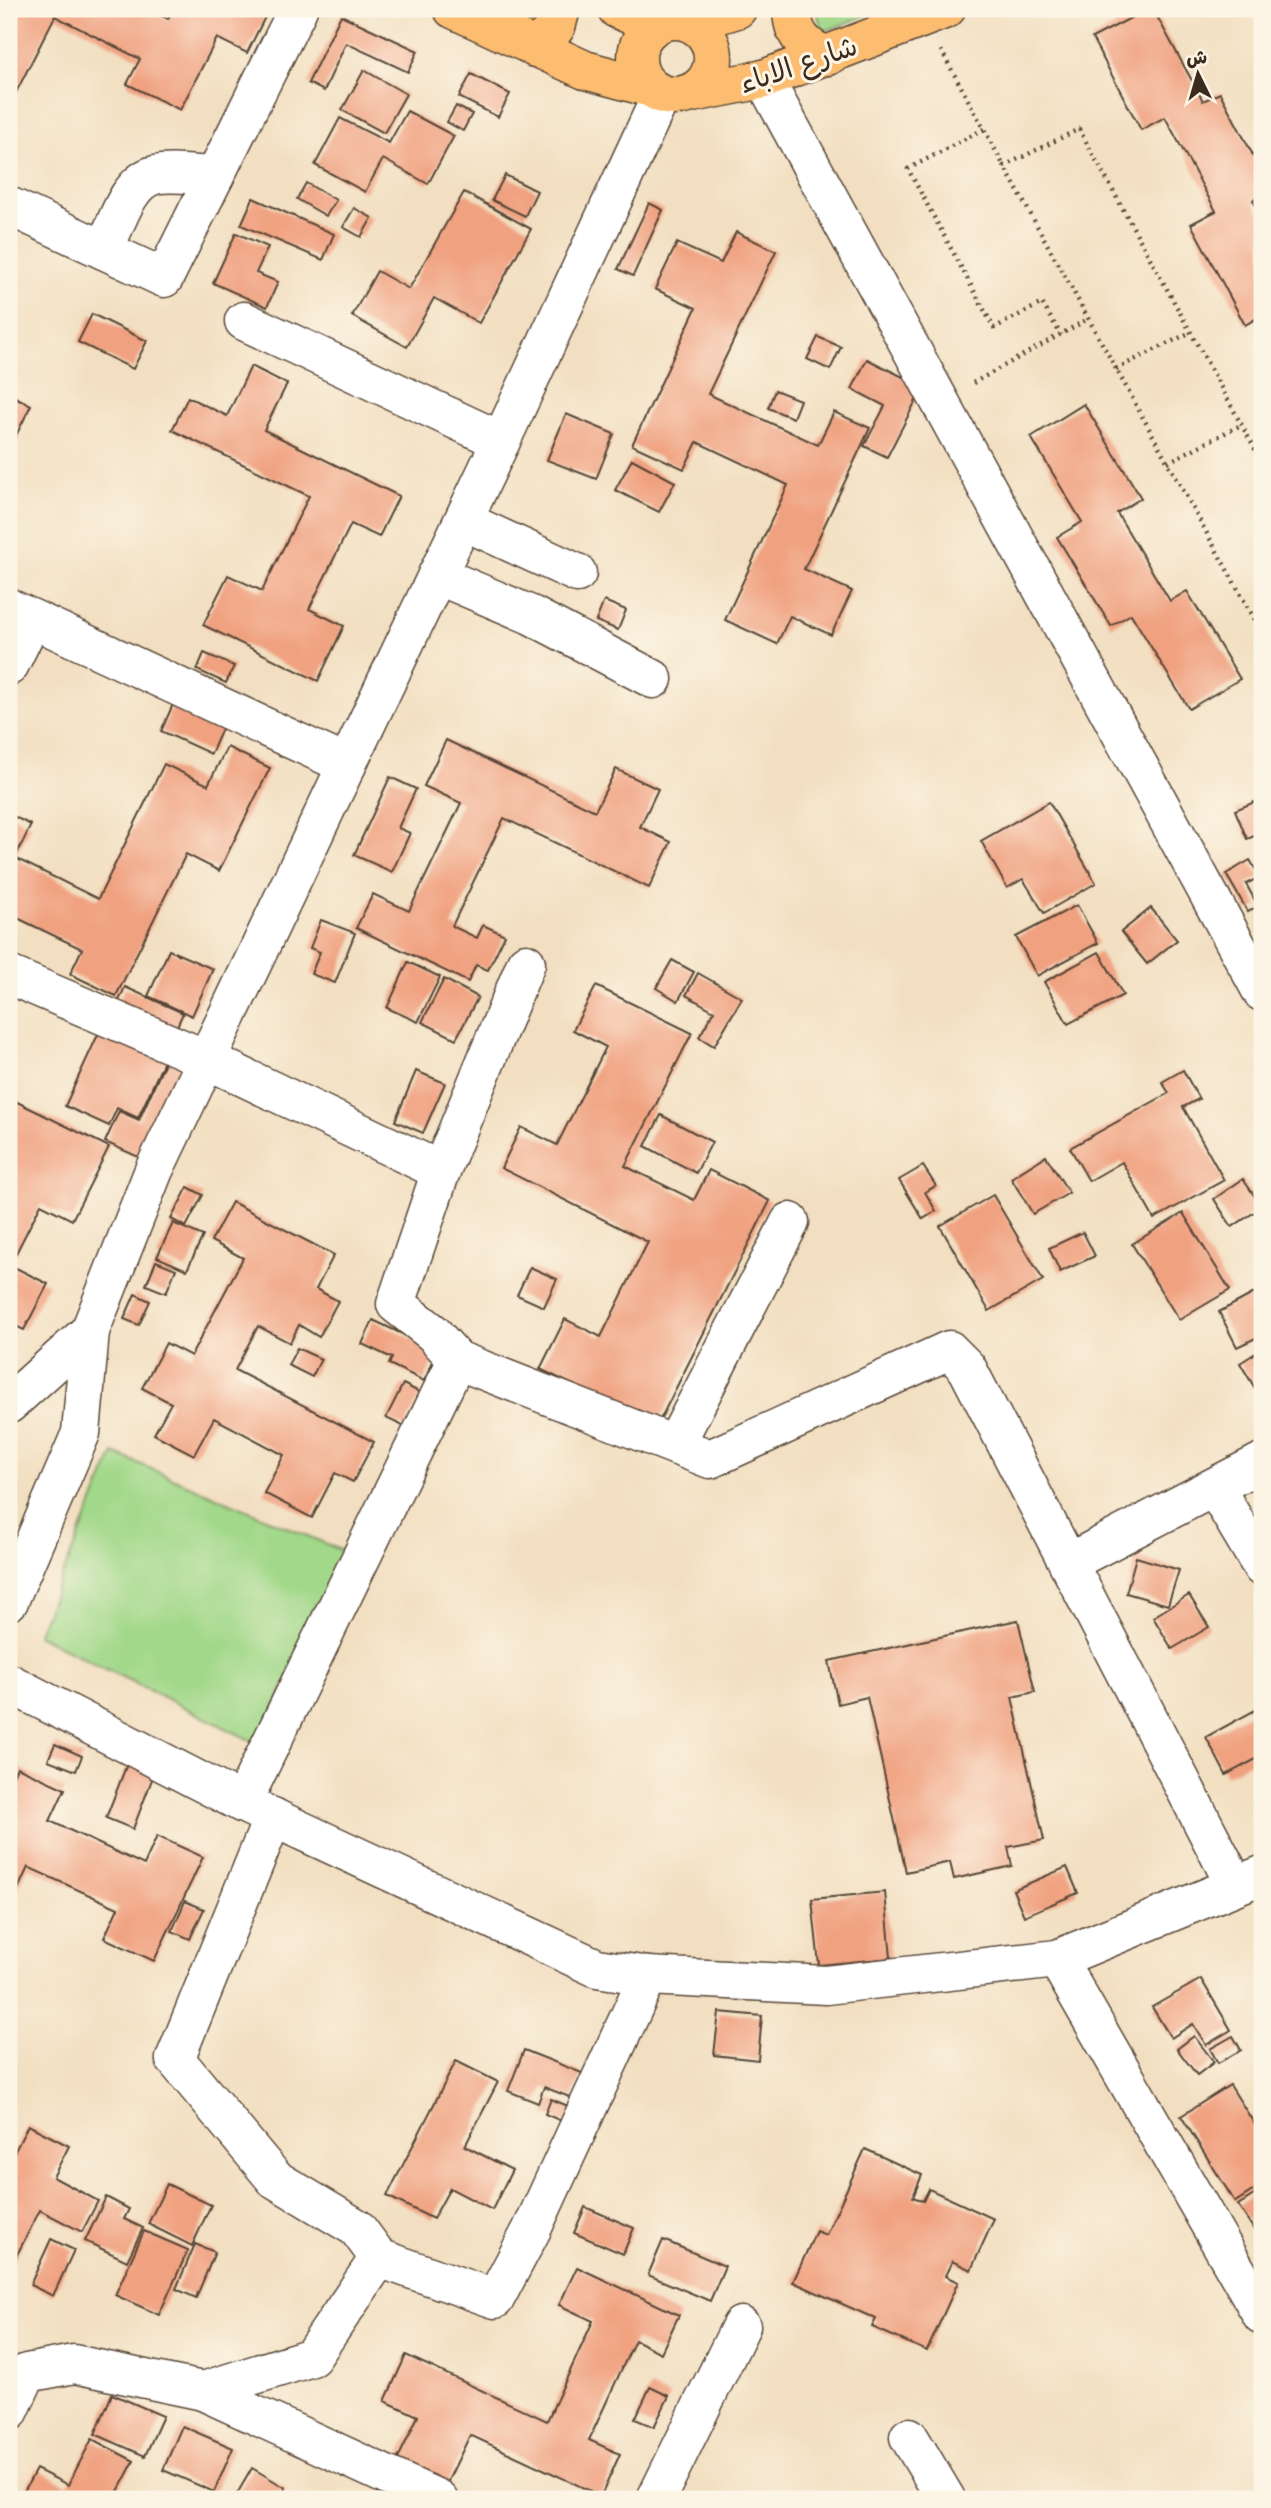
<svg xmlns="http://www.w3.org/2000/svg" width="1271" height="2508" viewBox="0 0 1271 2508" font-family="Mynerve,'Playpen Sans Arabic',sans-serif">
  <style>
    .green { fill: #a1d889; stroke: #6e8154; stroke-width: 2 }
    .building { fill: #f0a180 }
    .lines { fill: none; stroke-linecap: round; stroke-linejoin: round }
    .minor-casing { stroke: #564536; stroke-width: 41 }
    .major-casing { stroke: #564536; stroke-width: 41 }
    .path { stroke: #564536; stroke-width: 4.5; stroke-dasharray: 2 5; stroke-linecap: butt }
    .minor { stroke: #fff; stroke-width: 38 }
    .major { stroke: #fcbd6f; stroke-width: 38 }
    .labels { text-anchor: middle; stroke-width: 6; stroke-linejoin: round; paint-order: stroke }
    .street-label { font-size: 28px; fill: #3b2a1e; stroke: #fcf5e5 }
  </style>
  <rect width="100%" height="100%" fill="#fcf5e5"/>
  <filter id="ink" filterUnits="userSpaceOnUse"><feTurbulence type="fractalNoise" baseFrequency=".0143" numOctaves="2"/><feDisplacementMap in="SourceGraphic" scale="14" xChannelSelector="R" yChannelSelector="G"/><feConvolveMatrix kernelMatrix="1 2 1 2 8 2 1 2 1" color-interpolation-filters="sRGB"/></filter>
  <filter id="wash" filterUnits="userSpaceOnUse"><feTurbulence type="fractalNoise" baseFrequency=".00686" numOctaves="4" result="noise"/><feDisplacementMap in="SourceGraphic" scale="28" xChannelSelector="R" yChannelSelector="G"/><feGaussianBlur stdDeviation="1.57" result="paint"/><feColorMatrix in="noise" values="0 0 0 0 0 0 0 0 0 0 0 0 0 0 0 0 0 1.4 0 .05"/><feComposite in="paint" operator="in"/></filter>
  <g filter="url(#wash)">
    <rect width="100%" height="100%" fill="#f2dfc1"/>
    <!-- green -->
    <g class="green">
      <path d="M816,9h67l-60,23z"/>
      <path d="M114,1453l231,99 -87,192 -221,-109z"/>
    </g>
    <g id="blocks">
      <!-- building -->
      <g class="building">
        <path d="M9,9h139l20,10 5,-10h96l-22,44 -30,-15 -37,72 -53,-26 13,-25 -85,-43 -46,90z"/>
        <path d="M1148,9h5l50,92 17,-8 42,79v20l-9,8 9,17v98l-17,10 -54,-101 25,-13 -51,-94 -24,13 -49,-92z"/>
        <path d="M341,15l77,36 -10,21 -62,-29 -22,48 -16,-8z"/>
        <path d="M364,70l42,24 -22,39 -42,-23z"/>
        <path d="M471,74l39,20 -12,23 -39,-20z"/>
        <path d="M456,106l16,8 -9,17 -16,-9z"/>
        <path d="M407,111l47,25 -26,48 -45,-25 -18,33 -50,-27 25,-47 49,25z"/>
        <path d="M505,175l32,16 -12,25 -33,-16z"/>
        <path d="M306,183l30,17 -10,16 -29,-17z"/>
        <path d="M464,192l67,37 -52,94 -45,-25 -27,49 -55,-31 25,-45 32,18z"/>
        <path d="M253,198l81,36 -11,26 -82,-35z"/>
        <path d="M649,203l14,7 -30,66 -15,-7z"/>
        <path d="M354,208l18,10 -11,19 -18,-10z"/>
        <path d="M736,232l40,19 -68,143 110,51 16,-33 36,16 -66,141 48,22 -21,44 -41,-19 -13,28 -52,-24 63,-135 -91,-43 -13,27 -52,-24 64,-137 -41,-19 22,-46 44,20z"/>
        <path d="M236,233l32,14 -12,26 22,9 -11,25 -54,-24z"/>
        <path d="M92,314l55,27 -14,28 -55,-27z"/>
        <path d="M818,337l23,10 -11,23 -23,-11z"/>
        <path d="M867,359l56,28 -36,70 -23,-11 21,-40 -33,-17z"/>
        <path d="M251,366l36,18 -23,46 135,66 -20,41 -28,-13 -42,85 35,17 -26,55 -115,-56 25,-50 34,16 47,-95 -137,-66 16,-33 39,19z"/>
        <path d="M775,390l25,10 -7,18 -25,-10z"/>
        <path d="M9,394l22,11 -22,45z"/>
        <path d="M1084,404l57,94 -24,15 53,88 17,-10 53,88 -51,30 -58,-95 -20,12 -54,-89 25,-15 -51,-85z"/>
        <path d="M566,414l48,20 -18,45 -49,-19z"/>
        <path d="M632,459l43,23 -16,30 -44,-22z"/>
        <path d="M604,601l22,9 -8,20 -22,-9z"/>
        <path d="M204,653l30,13 -8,17 -29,-13z"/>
        <path d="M175,700l50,22 -14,32 -50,-23z"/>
        <path d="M446,740l149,71 21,-42 42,20 -18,38 31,15 -22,46 -145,-70 -52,108 25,12 6,-13 22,10 -17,35 -12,-5 -8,17 -112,-54 17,-34 36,17 52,-108 -37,-17z"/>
        <path d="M227,747l43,21 -51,103 -33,-17 -70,142 -46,-22 12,-25 -73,-35v-100l22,11 -16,33 83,41 66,-135 44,21z"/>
        <path d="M390,777l26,12 -18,39 12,5 -18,39 -38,-17z"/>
        <path d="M1262,799v34l-15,6 -12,-29z"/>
        <path d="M1049,802l47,81 -52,30 -21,-34 -16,9 -26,-47z"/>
        <path d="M1250,860l10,17 -14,7 12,22 -10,6 -22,-38z"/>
        <path d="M1077,905l21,38 -61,33 -21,-39z"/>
        <path d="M1151,908l26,32 -30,24 -26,-32z"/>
        <path d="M321,920l34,13 -20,50 -24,-9 9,-22 -10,-4z"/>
        <path d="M169,950l44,19 -21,47 -44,-20z"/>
        <path d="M1099,952l24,43 -55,29 -24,-42z"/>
        <path d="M672,960l22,12 -16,29 -22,-13z"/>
        <path d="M408,962l32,15 -22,45 -31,-14z"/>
        <path d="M698,973l44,25 -28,48 -15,-9 15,-26 -28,-16z"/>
        <path d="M444,979l34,18 -22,42 -34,-17z"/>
        <path d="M596,986l96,47 -67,133 69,34 15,-30 61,31 -113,225 -117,-57 25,-50 36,18 47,-95 -147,-74 20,-41 36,18 49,-98 -33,-17z"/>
        <path d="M125,987l58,26 -8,18 -58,-26z"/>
        <path d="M101,1028l65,29 -28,61 -21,-10 -8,18 -44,-20z"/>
        <path d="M166,1060l18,8 -41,91 -38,-17 14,-31 20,9z"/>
        <path d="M1183,1070l16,29 -16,8 41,73 -70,39 -32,-57 -33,19 -19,-33 99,-55 -7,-11z"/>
        <path d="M416,1071l29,12 -22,50 -28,-12z"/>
        <path d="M9,1098l100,49 -37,73 -31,-16 -31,61 38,19 -24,46 -15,-7z"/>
        <path d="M661,1115l51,27 -16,31 -51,-27z"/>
        <path d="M1046,1156l23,37 -36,21 -22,-36z"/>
        <path d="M923,1166l13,20 -11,6 11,19 -13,8 -24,-39z"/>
        <path d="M1243,1179l19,28 -30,20 -18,-28z"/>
        <path d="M188,1187l15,8 -17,32 -15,-8z"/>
        <path d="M993,1195l50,85 -54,31 -49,-85z"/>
        <path d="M232,1202l102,53 -18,34 22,12 -19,36 -20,-12 -9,18 -32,-17 -23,44 139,72 -21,40 -18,-9 -23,45 -48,-25 20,-38 -70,-37 -20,37 -40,-21 17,-31 -29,-15 24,-45 25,13 52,-98 -32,-17z"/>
        <path d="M1183,1213l47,77 -51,30 -47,-76z"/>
        <path d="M173,1223l30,13 -16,34 -30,-13z"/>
        <path d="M1083,1232l12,24 -35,16 -11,-24z"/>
        <path d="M156,1261l20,8 -10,24 -20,-8z"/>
        <path d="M530,1267l27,12 -13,28 -27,-12z"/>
        <path d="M1262,1289v46l-25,12 -18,-35z"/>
        <path d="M135,1294l15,7 -11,24 -15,-6z"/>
        <path d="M373,1320l65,31 -14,30 -35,-17 3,-6 -30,-14z"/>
        <path d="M297,1348l24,11 -9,18 -24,-12z"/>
        <path d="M1262,1349v51l-22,-37z"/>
        <path d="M403,1384l18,9 -16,34 -19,-9z"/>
        <path d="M1136,1557l43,13 -11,35 -42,-12z"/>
        <path d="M1189,1595l20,32 -37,22 -19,-32z"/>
        <path d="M1018,1620l17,72 -23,5 32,143 -36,7 4,19 -58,13 -4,-17 -44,10 -39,-175 -29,7 -9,-43z"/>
        <path d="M1257,1709l5,9v38l-36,19 -20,-38z"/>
        <path d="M55,1744l27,12 -6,15 -28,-11z"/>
        <path d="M127,1764l27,10 -21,55 -27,-11z"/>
        <path d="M17,1767l48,22 -15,32 94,44 13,-29 46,21 -49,104 -50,-23 14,-30 -90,-41 -19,42v-125z"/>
        <path d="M1067,1867l11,26 -54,23 -11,-26z"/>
        <path d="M885,1892l6,66 -72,7 -7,-66z"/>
        <path d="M185,1901l19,8 -14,30 -18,-8z"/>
        <path d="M1201,1979l30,51 -25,15 -13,-21 -22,14 -19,-31z"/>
        <path d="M719,2012l43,4 -4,44 -44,-5z"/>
        <path d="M1194,2036l20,26 -17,13 -20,-26z"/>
        <path d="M1233,2036l8,14 -23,13 -8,-14z"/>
        <path d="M524,2050l58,23 -10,25 -28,-11 -6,16 -30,-12z"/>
        <path d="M456,2061l42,21 -33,64 47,24 -20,40 -42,-22 -17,31 -46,-23z"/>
        <path d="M1230,2085l32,51v49l-27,17 -54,-86z"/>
        <path d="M551,2099l22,9 -7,15 -21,-9z"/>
        <path d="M28,2125l41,21 -16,31 45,24 -16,31 -42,-22 -31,60v-107z"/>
        <path d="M865,2149l57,26 -9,22 10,4 6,-12 65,30 -23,51 -19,-9 -7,15 13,6 -31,69 -55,-24 4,-8 -83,-37 23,-51 10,4z"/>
        <path d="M167,2184l44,21 -19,41 -44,-22z"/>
        <path d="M1262,2190v52l-24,-37z"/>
        <path d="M106,2197l23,12 -5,10 19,9 -16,33 -42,-20z"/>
        <path d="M585,2207l49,21 -11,26 -49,-21z"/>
        <path d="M144,2231l44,19 -29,65 -44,-20z"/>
        <path d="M51,2239l23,11 -21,46 -23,-11z"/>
        <path d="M663,2240l62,26 -15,35 -62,-26z"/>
        <path d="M195,2244l20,8 -19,46 -20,-9z"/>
        <path d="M577,2267l102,48 -18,38 -26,-13 -46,100 31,14 -19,42 -131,-61 -24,50 -50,-22 22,-47 -33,-15 21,-46 141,66 46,-100 -34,-16z"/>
        <path d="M650,2387l19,9 -15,31 -19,-8z"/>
        <path d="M112,2394l51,22 -18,40 -50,-22z"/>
        <path d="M182,2426l51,22 -19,44 -51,-22z"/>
        <path d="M92,2439l42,22 -20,38h-94l16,-30 32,16z"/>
        <path d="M252,2468l34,20 -6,11h-46z"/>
      </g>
    </g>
  </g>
  <g filter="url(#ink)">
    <use href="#blocks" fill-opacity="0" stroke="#564536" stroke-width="2"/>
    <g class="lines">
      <defs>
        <g id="minor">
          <path d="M764,79l498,913"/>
          <path d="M9,206l155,72 134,-269"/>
          <path d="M104,250c11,-22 23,-69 51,-75 18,-4 41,1 60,1"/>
          <path d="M244,321l257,120"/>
          <path d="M464,521l113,52"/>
          <path d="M437,575l94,40 122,64"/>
          <path d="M9,608l338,157"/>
          <path d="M9,666l23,-47"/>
          <path d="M9,975l199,85 233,111 -45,133 37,29 24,27 -215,443"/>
          <path d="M441,1171l85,-208"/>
          <path d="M457,1360l253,99 239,-109 18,18 268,517"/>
          <path d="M9,1404l81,-73"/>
          <path d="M675,1445l115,-223"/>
          <path d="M1215,1488l47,79"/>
          <path d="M1068,1563l194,-101"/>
          <path d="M9,1601l72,-168 9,-102 64,-161 347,-729 161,-347"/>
          <path d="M9,1683l233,120 355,165 51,8 178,9 231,-26 205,-84"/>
          <path d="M273,1817l-98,242 100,120 82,49 22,30"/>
          <path d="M1057,1959l205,356"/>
          <path d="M203,2391l235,108"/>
          <path d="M9,2412l18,-39 47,-9 129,27 109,-34 67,-99 116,41 37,-70 116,-253"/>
          <path d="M909,2437l37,62"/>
          <path d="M656,2499l85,-173"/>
        </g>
        <g id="major">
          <path d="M453,9l132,61 66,18"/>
          <path d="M617,9l38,16"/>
          <path d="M792,9c0,25 13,39 36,47"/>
          <circle cx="675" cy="58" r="38"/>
          <path d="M691,23l46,-14"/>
          <path d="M535,48l21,-21 5,-18"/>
          <path d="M687,94l77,-15 182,-70"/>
        </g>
      </defs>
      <!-- minor casing -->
      <use href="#minor" class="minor-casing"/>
      <!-- major casing -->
      <use href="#major" class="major-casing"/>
      <!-- path -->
      <g class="path">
        <path d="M941,50l63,116"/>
        <path d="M984,129l-76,40 86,159 48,-25 19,32"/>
        <path d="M1116,369l75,-37"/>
        <path d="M973,383l115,-64"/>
        <path d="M1168,462l73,-37"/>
        <path d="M1262,462l-183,-333 -75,37 258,467"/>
      </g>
      <!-- minor -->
      <use href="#minor" class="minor"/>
      <!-- major -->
      <use href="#major" class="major"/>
    </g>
  </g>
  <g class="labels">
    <!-- street labels -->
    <g class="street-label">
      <text transform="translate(798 64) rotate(-19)" y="10">شارع الاباء</text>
    </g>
  </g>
  <!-- margin -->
  <rect width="1271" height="2508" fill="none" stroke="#fcf5e5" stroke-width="35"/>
  <!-- north arrow -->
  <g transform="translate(1198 74) rotate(355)" stroke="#fcf5e5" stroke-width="5" paint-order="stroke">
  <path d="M0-5L12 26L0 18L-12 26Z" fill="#3b2a1e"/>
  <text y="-10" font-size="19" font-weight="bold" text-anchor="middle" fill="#3b2a1e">ش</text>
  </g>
</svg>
